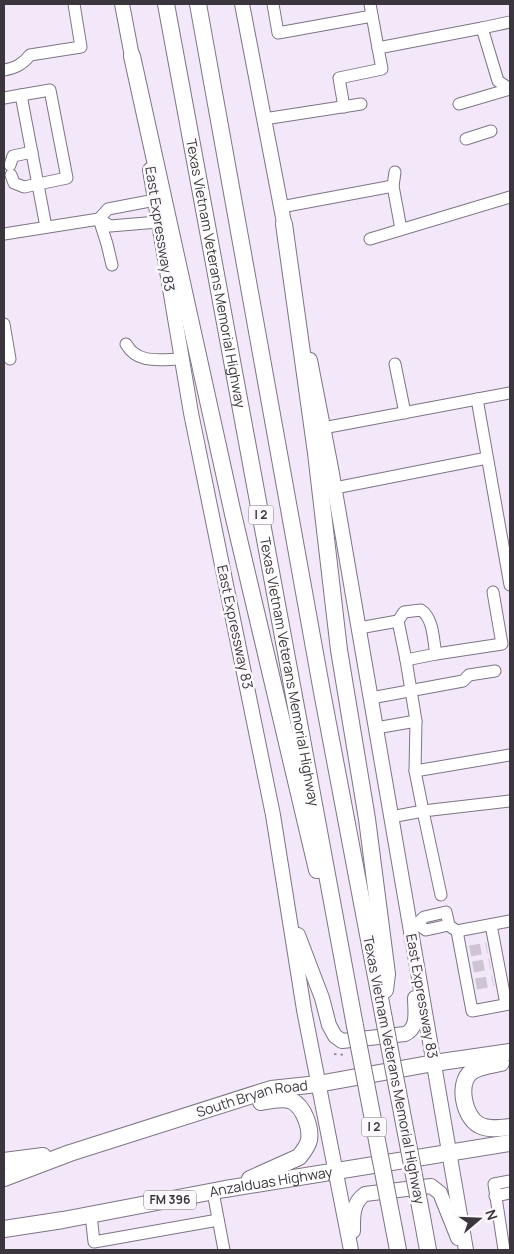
<svg xmlns="http://www.w3.org/2000/svg" width="514" height="1254" viewBox="0 0 514 1254" font-family="Manrope,sans-serif">
  <style>
    .lines { fill: none; stroke-linecap: round; stroke-linejoin: round }
    .minor-tunnel { stroke: #cec4d4; stroke-width: 11; stroke-dasharray: 11 5.5; stroke-linecap: butt }
    .minor-casing { stroke: #7e7484; stroke-width: 13 }
    .major-casing { stroke: #7e7484; stroke-width: 16 }
    .highway-casing { stroke: #7e7484; stroke-width: 18 }
    .path { stroke: #968e9a; stroke-width: 2; stroke-dasharray: 2.5 4; stroke-linecap: butt }
    .minor { stroke: #fff; stroke-width: 11 }
    .major { stroke: #fff; stroke-width: 14 }
    .highway { stroke: #fff; stroke-width: 16 }
    .highway-bridge-casing { stroke: #7e7484; stroke-width: 18; stroke-linecap: butt }
    .highway-bridge { stroke: #fff; stroke-width: 16 }
    .labels { text-anchor: middle; stroke-width: 5; stroke-linejoin: round; paint-order: stroke }
    .shield { fill: #fbf9fc; stroke: #757076; stroke-width: 1 }
    .shield-label { font-size: 12px; font-weight: bold; fill: #3b363d }
    .street-label { font-size: 14px; fill: #3b363d; stroke: #fbf9fc }
  </style>
  <rect width="100%" height="100%" fill="#f3e8fa"/>
  <g class="lines">
    <!-- minor-tunnel -->
    <g class="minor-tunnel">
      <path d="M470,951l17,-3"/>
      <path d="M473,967l17,-3"/>
      <path d="M476,984l17,-3"/>
    </g>
    <defs>
      <g id="minor">
        <path d="M273,4l5,29 94,-17"/>
        <path d="M370,4l8,44"/>
        <path d="M510,22l-28,6 16,53 12,8"/>
        <path d="M4,70c11,-2 18,-5 26,-15l51,-8 -7,-43"/>
        <path d="M4,98l17,-3 25,132"/>
        <path d="M459,104l51,-15"/>
        <path d="M344,107l-5,-29 43,-9 -4,-21 104,-20"/>
        <path d="M264,119l97,-15"/>
        <path d="M466,139l25,-8"/>
        <path d="M10,165l3,-9 19,-4"/>
        <path d="M395,172l-2,14 8,43"/>
        <path d="M11,175l3,8 10,4 43,-9 -17,-88 -29,5"/>
        <path d="M155,200l-47,9 -9,10 11,7 48,-4"/>
        <path d="M281,207l112,-21"/>
        <path d="M4,234l95,-15 8,25 5,21"/>
        <path d="M370,239l140,-42"/>
        <path d="M4,324l6,35"/>
        <path d="M126,344c12,21 35,15 56,15"/>
        <path d="M395,364l10,49"/>
        <path d="M477,399l33,186"/>
        <path d="M323,428l187,-35"/>
        <path d="M335,488l152,-30"/>
        <path d="M359,628l39,-7 8,39 30,-6c-3,-14 -2,-35 -15,-44l-17,2 -6,9"/>
        <path d="M436,654l66,-10 -9,-52"/>
        <path d="M406,660l10,61 -1,50"/>
        <path d="M371,698l92,-17 6,-6 26,-4"/>
        <path d="M376,728l40,-7"/>
        <path d="M391,817l32,-6 -8,-40 95,-16"/>
        <path d="M441,895l-18,-84 87,-10"/>
        <path d="M491,925l15,79"/>
        <path d="M410,926l7,-2 7,-7 22,-5 3,13 -23,5 -9,-6"/>
        <path d="M451,927l6,4 53,-10"/>
        <path d="M457,931l15,80 38,-7"/>
        <path d="M213,1192l11,58"/>
        <path d="M495,1196l15,-3"/>
        <path d="M91,1215l3,27 124,-22"/>
        <path d="M504,1250l-10,-66 16,-3"/>
      </g>
      <g id="major">
        <path d="M122,4l12,63"/>
        <path d="M242,4l44,229"/>
        <path d="M150,170l41,243 82,402 31,195 47,240"/>
        <path d="M310,360l21,108 135,782"/>
        <path d="M298,935l24,63 7,27 6,11 7,5 63,-7c14,-6 10,-24 10,-36"/>
        <path d="M353,1231c0,-14 -1,-28 12,-37l66,-8 9,7 18,45"/>
      </g>
      <g id="highway">
        <path id="s1" d="M166,4l189,1022"/>
        <path d="M198,4l124,688 62,327"/>
        <path d="M132,56l101,458 84,356"/>
        <path d="M284,224l32,229 23,197 28,169 20,155 -2,16"/>
        <path d="M501,1063c-10,2 -22,3 -30,9 -14,12 -7,45 8,53 10,5 21,3 31,2"/>
        <path d="M4,1161l39,-5"/>
        <path id="s2" d="M4,1178l66,-25 201,-64 47,-5 116,-21 76,-11"/>
        <path d="M250,1179l49,-22c4,-5 9,-11 10,-17 2,-12 -5,-33 -17,-39 -9,-4 -21,-1 -31,1"/>
        <path d="M422,1217l6,33"/>
        <path id="s3" d="M4,1229l59,-9 162,-31 285,-46"/>
        <path d="M394,1229l4,21"/>
      </g>
    </defs>
    <!-- minor casing -->
    <use href="#minor" class="minor-casing"/>
    <!-- major casing -->
    <use href="#major" class="major-casing"/>
    <!-- highway casing -->
    <use href="#highway" class="highway-casing"/>
    <!-- path -->
    <path class="path" d="M334,1054l12,1"/>
    <!-- minor -->
    <use href="#minor" class="minor"/>
    <!-- major -->
    <use href="#major" class="major"/>
    <!-- highway -->
    <use href="#highway" class="highway"/>
    <defs>
      <g id="highway-bridge">
        <path d="M384,1019l38,198"/>
        <path d="M355,1026l39,203"/>
      </g>
    </defs>
    <!-- highway-bridge casing -->
    <use href="#highway-bridge" class="highway-bridge-casing"/>
    <!-- highway-bridge -->
    <use href="#highway-bridge" class="highway-bridge"/>
  </g>
  <g class="labels">
    <!-- shield labels -->
    <g class="shield">
      <rect x="248.5" y="505.5" width="25" height="19" rx="4"/>
      <rect x="361.5" y="1117.5" width="25" height="19" rx="4"/>
      <rect x="144" y="1190.5" width="52" height="19" rx="4"/>
    </g>
    <g class="shield-label">
      <text x="261" y="519">I 2</text>
      <text x="374" y="1131">I 2</text>
      <text x="170" y="1204">FM 396</text>
    </g>
    <!-- street labels -->
    <g class="street-label">
      <text transform="translate(160 229) rotate(81)" y="5">East Expressway 83</text>
      <text dy="5" stroke="none"><textPath href="#s1" startOffset="274">Texas Vietnam Veterans Memorial Highway</textPath></text>
      <text transform="translate(235 627) rotate(78)" y="5">East Expressway 83</text>
      <text dy="5" stroke="none"><textPath href="#s1" startOffset="679">Texas Vietnam Veterans Memorial Highway</textPath></text>
      <text transform="translate(422 996) rotate(80)" y="5">East Expressway 83</text>
      <text transform="translate(394 1070) rotate(79)" y="5">Texas Vietnam Veterans Memorial Highway</text>
      <text dy="5" stroke="none"><textPath href="#s2" startOffset="261">South Bryan Road</textPath></text>
      <text dy="5" stroke="none"><textPath href="#s3" startOffset="271">Anzalduas Highway</textPath></text>
    </g>
  </g>
  <!-- border -->
  <rect width="514" height="1254" fill="none" stroke="#3b363d" stroke-width="10"/>
  <!-- north arrow -->
  <g transform="translate(479 1219) rotate(71)" stroke="#fbf9fc" stroke-width="4" paint-order="stroke">
  <path d="M0-4L9 19L0 12L-9 19Z" fill="#3b363d"/>
  <text y="-8" font-size="14" font-weight="bold" text-anchor="middle" fill="#3b363d">N</text>
  </g>
</svg>
